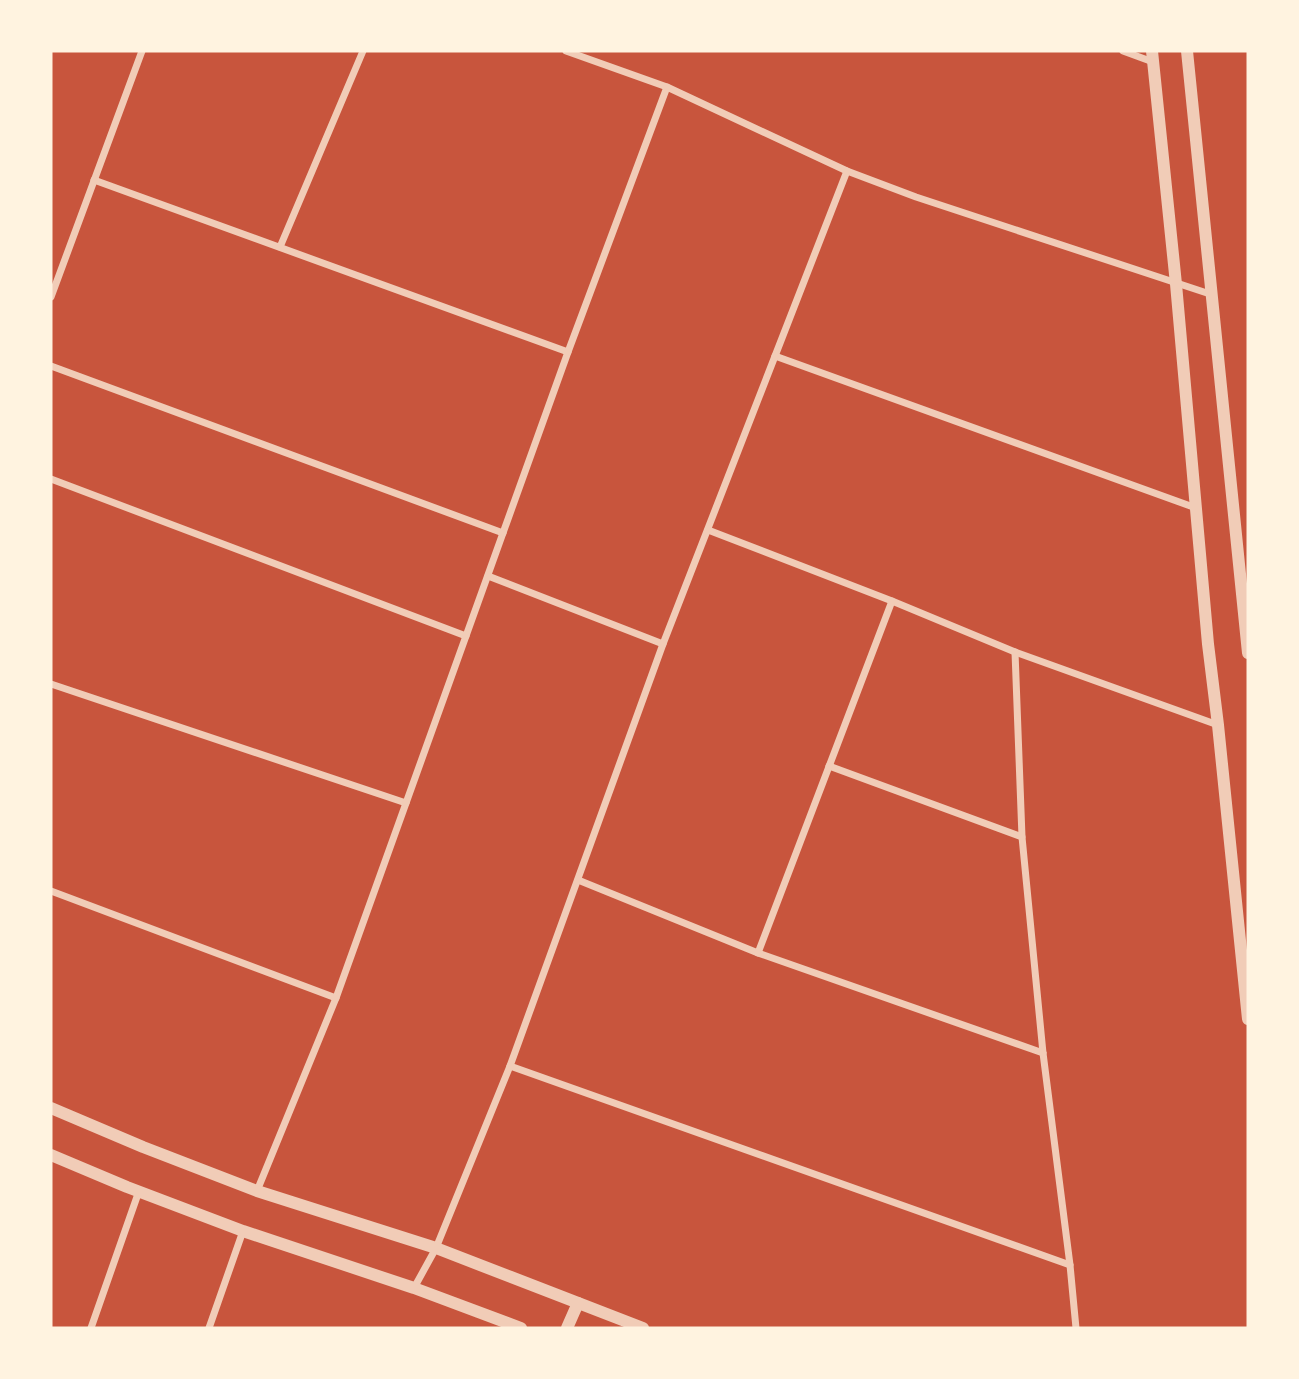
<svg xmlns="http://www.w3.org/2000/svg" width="1299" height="1379" viewBox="0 0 1299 1379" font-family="Quicksand,sans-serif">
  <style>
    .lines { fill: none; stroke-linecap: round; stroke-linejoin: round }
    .minor { stroke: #f1ccb7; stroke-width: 7 }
    .tertiary { stroke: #f1ccb7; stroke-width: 12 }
  </style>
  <rect width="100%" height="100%" fill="#c8553d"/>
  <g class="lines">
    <!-- minor -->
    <g class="minor">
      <path d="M566,51l101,36 180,84 69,26 294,97"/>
      <path d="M1123,51l30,11"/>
      <path d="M94,180l474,172"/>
      <path d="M280,247l83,-196"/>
      <path d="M51,297l91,-246"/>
      <path d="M775,356l421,152"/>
      <path d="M51,366l452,167"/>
      <path d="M51,479l415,157"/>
      <path d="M708,530l184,71 123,51 203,73"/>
      <path d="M488,576l175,68"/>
      <path d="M1015,652l7,185 21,216 27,212 6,63"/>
      <path d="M51,684l355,119"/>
      <path d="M829,766l193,71"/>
      <path d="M578,880l180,73 285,100"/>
      <path d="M51,891l285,107"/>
      <path d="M758,953l134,-352"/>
      <path d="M510,1066l560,199"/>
      <path d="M257,1191l79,-193 232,-646 99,-265"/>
      <path d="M414,1288l22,-40 74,-182 153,-422 184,-473"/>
      <path d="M91,1328l48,-137"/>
      <path d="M209,1328l34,-97"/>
    </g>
    <!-- tertiary -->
    <g class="tertiary">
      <path d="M1152,51l24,233 32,360 10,81 30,294"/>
      <path d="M1187,51l61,602"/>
      <path d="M51,1108l92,39 114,44 179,57 207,80"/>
      <path d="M51,1155l76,32 116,44 171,57 107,40"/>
      <path d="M567,1328l11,-25"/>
    </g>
  </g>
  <!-- border -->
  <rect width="1299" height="1379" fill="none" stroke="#fff3e0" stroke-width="105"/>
</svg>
